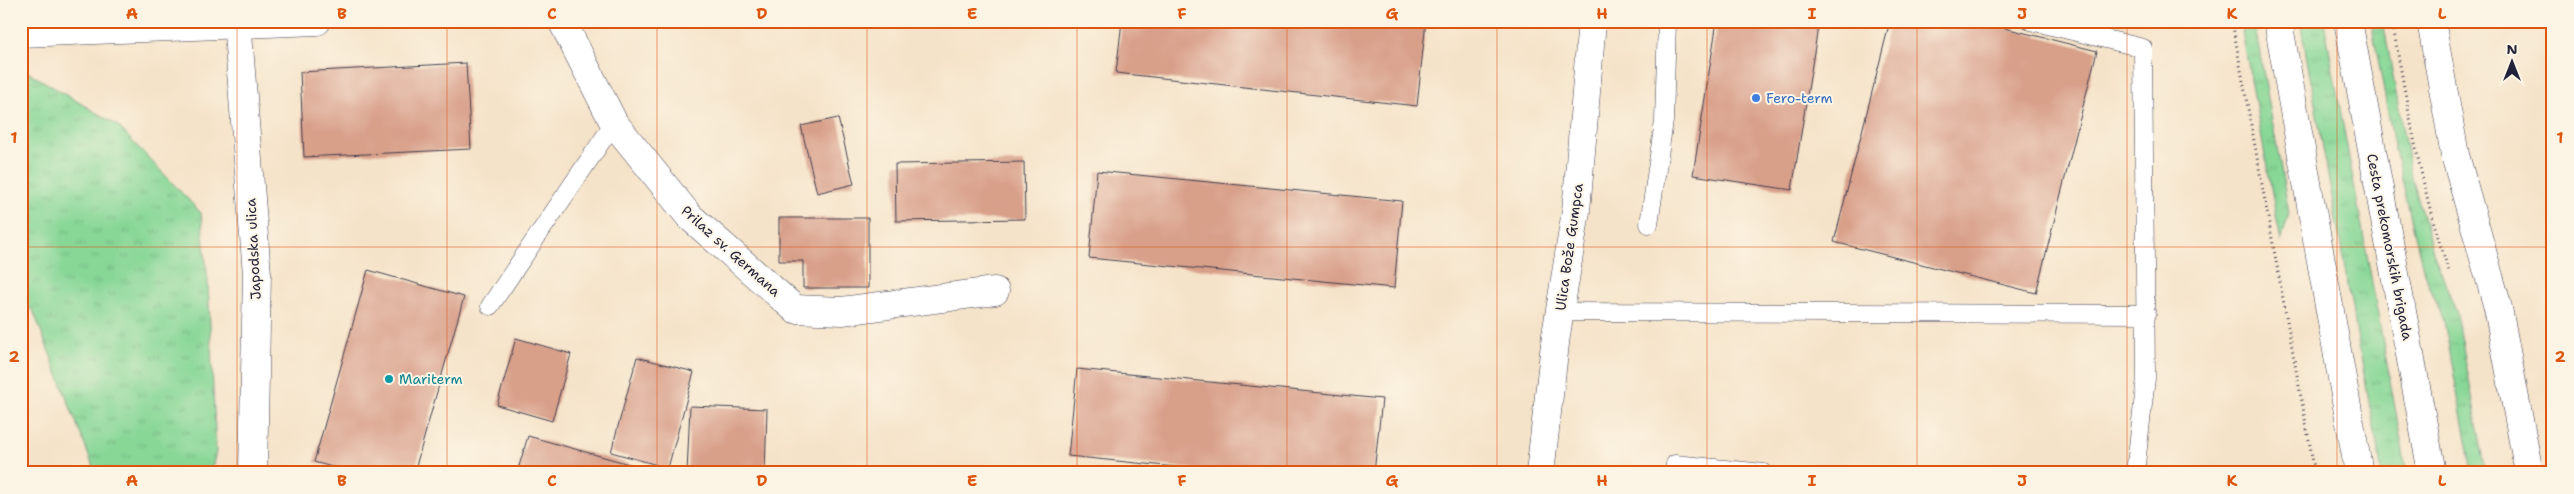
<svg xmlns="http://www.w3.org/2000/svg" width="2574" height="494" viewBox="0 0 2574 494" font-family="'Shantell Sans',sans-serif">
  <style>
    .grass { fill: url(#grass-tufts); stroke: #557c69 }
    .building { fill: #d89f89 }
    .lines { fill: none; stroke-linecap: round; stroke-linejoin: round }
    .lane-casing { stroke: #423f50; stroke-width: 19 }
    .street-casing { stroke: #423f50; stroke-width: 29 }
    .secondary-casing { stroke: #423f50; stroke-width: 29 }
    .path { stroke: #423f50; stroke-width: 3; stroke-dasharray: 1 4; stroke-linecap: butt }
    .lane { stroke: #fff; stroke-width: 18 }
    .street { stroke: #fff; stroke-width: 28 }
    .secondary { stroke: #fff; stroke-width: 28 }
    .grid { fill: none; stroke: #de560e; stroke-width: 1; stroke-opacity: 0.55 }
    .shop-dot { fill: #3f7fe0; stroke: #fcf5e5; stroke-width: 2 }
    .culture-dot { fill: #0f9aa8; stroke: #fcf5e5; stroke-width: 2 }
    .labels { text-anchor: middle; stroke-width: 4; stroke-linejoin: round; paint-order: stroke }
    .shop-label { font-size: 14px; fill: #366cbe; stroke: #fcf5e5; text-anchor: start }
    .street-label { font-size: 14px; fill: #22223b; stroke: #fcf5e5 }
    .culture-label { font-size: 14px; fill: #0d838f; stroke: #fcf5e5; text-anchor: start }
    .neatline { fill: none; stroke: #de560e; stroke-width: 2 }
    .grid-label { font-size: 16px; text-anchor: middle; font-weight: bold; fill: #de560e }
  </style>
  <defs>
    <pattern id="grass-tufts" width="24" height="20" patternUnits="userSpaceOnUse" patternTransform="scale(1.25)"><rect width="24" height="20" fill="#88d797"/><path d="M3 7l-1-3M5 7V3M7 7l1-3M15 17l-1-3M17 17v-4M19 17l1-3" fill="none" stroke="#75b883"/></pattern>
  </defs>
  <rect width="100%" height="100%" fill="#fcf5e5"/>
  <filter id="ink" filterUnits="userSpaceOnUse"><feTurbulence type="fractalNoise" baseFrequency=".02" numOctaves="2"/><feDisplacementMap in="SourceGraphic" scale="10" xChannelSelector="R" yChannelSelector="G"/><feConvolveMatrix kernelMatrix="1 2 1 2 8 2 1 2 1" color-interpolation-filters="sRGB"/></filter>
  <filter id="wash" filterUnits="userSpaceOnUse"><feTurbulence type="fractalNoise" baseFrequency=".0096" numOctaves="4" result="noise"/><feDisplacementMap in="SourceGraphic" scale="20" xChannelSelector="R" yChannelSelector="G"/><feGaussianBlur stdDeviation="1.12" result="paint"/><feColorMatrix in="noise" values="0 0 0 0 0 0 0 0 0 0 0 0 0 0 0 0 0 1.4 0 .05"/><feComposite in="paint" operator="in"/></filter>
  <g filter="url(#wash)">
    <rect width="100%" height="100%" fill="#f5e3c9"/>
    <!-- grass -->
    <g class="grass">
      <path d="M2240,21h14l35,192 -8,29z"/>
      <path d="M2300,21h24l83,452h-25z"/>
      <path d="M2371,21h12l27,149 22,79 25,65 29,159h-14l-28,-152 -20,-48 -30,-127z"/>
      <path d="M21,68l96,57 84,88 7,70 8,169 -5,21h-114l-3,-4 -61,-159 -12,-6z"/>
    </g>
    <g id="blocks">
      <!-- building -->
      <g class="building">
        <path d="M1122,21h304l-9,85 -301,-33z"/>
        <path d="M1717,21h102l-27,169 -99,-15z"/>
        <path d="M1890,21h87l120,30 -61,242 -202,-51z"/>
        <path d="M466,63l5,86 -167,8 -4,-85z"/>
        <path d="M838,118l16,66 -37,9 -16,-67z"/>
        <path d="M1024,162l1,57 -129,2 -1,-57z"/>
        <path d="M1097,171l305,30 -8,87 -305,-30z"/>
        <path d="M779,218h89v70h-65v-27h-24z"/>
        <path d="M368,270l96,27 -50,176h-60l-40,-11z"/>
        <path d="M516,338l55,16 -19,67 -55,-16z"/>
        <path d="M637,357l57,15 -26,96 -57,-16z"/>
        <path d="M1077,369l305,30 -8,74h-140l-166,-17z"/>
        <path d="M690,406l77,3 -2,64h-78z"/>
        <path d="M528,436l130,36 -1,1h-140z"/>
      </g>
    </g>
  </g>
  <g filter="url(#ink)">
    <use href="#blocks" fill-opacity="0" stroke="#423f50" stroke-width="1"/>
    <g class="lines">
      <defs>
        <g id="lane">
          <path d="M2031,21l112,27 3,330 -11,95"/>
          <path d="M1649,224l15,-103 3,-100"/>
          <path d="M490,306l124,-183"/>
          <path d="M1560,312l587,2"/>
          <path d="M1674,473l1,-9 89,9"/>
        </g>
        <g id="street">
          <path d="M562,21l52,102 75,93 106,93 47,2 153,-20"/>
          <path d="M2431,21l24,134 43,153 31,165"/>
          <path d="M21,33l296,-12"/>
          <path d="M1540,473l16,-138 20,-124 16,-190"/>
        </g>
        <g id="secondary">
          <path d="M237,21l20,253 -4,199"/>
          <path d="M2278,21l81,452"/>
          <path d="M2348,21l84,452"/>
        </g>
      </defs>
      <!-- lane casing -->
      <use href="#lane" class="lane-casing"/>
      <!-- street casing -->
      <use href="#street" class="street-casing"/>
      <!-- secondary casing -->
      <use href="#secondary" class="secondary-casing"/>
      <!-- path -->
      <g class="path">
        <path d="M2232,21l83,452"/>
        <path d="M2392,21c16,86 29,171 58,253"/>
      </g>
      <!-- lane -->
      <use href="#lane" class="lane"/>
      <!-- street -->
      <use href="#street" class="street"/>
      <!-- secondary -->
      <use href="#secondary" class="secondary"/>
    </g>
  </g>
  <!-- grid -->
  <path class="grid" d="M237,21v452M447,21v452M657,21v452M867,21v452M1077,21v452M1287,21v452M1497,21v452M1707,21v452M1917,21v452M2127,21v452M2337,21v452M21,247h2532"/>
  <!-- markers -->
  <circle class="shop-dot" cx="1756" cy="98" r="5"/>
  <circle class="culture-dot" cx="389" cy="379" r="5"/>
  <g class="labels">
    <!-- shop labels -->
    <g class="shop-label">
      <text x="1766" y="103">Fero-term</text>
    </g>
    <!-- street labels -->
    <g class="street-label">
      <text transform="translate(1569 247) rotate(-82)" y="5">Ulica Bože Gumpca</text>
      <text transform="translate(2390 247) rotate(79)" y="5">Cesta prekomorskih brigada</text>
      <text transform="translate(253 249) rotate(-93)" y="5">Japodska ulica</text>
      <text transform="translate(731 251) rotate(42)" y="5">Prilaz sv. Germana</text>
    </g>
    <!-- culture labels -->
    <g class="culture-label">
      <text x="399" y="384">Mariterm</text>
    </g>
  </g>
  <!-- margin -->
  <rect width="2574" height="494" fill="none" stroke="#fcf5e5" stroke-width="55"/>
  <!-- north arrow -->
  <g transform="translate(2512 62)" stroke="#fcf5e5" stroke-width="4" paint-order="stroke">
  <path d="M0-4L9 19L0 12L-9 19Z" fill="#22223b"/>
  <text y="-8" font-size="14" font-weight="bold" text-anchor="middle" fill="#22223b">N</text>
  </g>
  <rect x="28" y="28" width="2518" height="438" class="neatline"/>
  <g class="grid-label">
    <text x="132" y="19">A</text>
    <text x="342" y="19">B</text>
    <text x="552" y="19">C</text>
    <text x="762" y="19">D</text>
    <text x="972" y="19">E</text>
    <text x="1182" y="19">F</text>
    <text x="1392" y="19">G</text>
    <text x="1602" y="19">H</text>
    <text x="1812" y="19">I</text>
    <text x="2022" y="19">J</text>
    <text x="2232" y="19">K</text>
    <text x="2442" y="19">L</text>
    <text x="14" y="143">1</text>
    <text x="2560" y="143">1</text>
    <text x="14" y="362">2</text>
    <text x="2560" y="362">2</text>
    <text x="132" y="486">A</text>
    <text x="342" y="486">B</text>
    <text x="552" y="486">C</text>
    <text x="762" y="486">D</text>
    <text x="972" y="486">E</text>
    <text x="1182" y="486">F</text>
    <text x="1392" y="486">G</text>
    <text x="1602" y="486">H</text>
    <text x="1812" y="486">I</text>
    <text x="2022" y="486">J</text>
    <text x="2232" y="486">K</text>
    <text x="2442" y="486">L</text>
  </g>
</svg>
